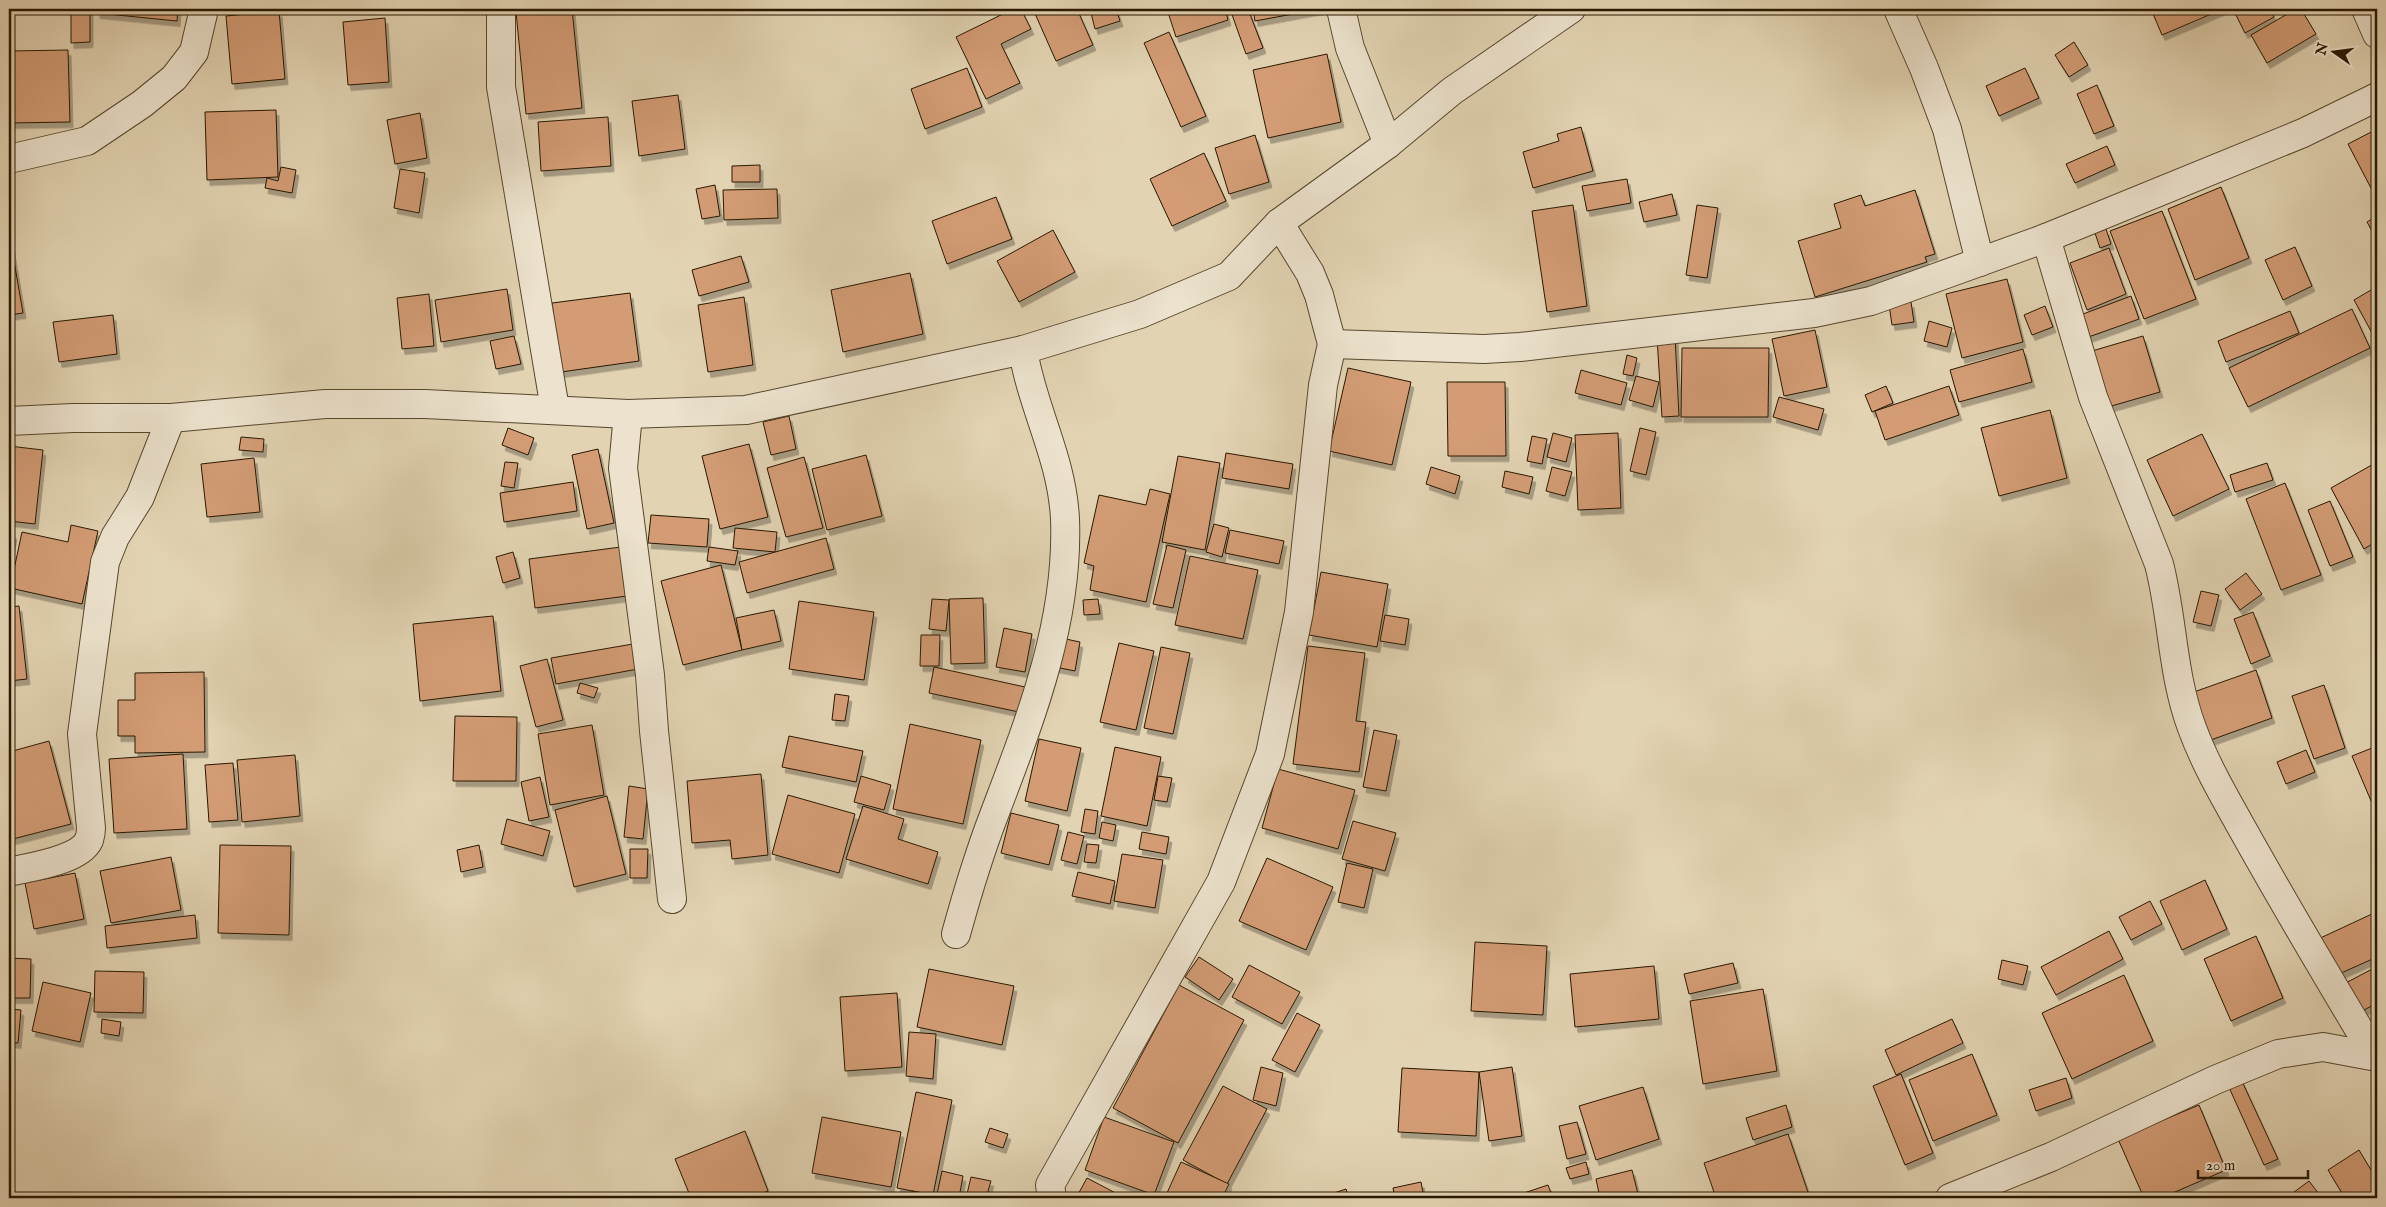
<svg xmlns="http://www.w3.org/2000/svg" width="2386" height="1207" viewBox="0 0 2386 1207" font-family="'IM FELL English',serif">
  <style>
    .building { fill: #d39c74; stroke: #281801; filter: url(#shadow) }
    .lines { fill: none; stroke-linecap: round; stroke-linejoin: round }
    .minor-casing { stroke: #56472d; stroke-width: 30 }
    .minor { stroke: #ece2cd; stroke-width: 28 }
  </style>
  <defs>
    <filter id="shadow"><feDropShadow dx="3" dy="5.5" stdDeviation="0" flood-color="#0004"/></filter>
  </defs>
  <rect width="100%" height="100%" fill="#e2d3b2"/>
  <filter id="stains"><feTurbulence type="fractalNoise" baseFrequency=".004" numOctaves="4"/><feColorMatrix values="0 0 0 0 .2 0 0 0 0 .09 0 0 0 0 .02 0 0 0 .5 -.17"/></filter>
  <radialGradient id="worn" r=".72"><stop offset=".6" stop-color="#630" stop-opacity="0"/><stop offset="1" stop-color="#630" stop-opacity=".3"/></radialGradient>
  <!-- building -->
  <g class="building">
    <path d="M71,9h19v33l-19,1z"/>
    <path d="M97,9h81l-1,12 -80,-8z"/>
    <path d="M542,9h30l10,99 -56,6 -10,-102z"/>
    <path d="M1013,9h8l10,20 -30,15 19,39 -34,16 -30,-62z"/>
    <path d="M1033,9h44l16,36 -37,16z"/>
    <path d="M1106,9h10l4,12 -25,8 -4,-16z"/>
    <path d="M1167,9h58l3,11 -52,17z"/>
    <path d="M1230,9h18l15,39 -17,6z"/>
    <path d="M1253,9h67l-65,12z"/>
    <path d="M2151,9h72l-61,26z"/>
    <path d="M2233,9h37l4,8 -29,16z"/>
    <path d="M2296,9h5l15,25 -49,29 -16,-28z"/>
    <path d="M279,11l6,68 -53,5 -6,-68z"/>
    <path d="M385,18l4,64 -41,3 -5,-63z"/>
    <path d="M1169,32l37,84 -25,11 -37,-84z"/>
    <path d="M2074,42l14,23 -19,12 -14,-22z"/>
    <path d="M68,50l2,72 -61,1v-72z"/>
    <path d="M1327,54l14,68 -73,16 -15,-68z"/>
    <path d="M967,68l15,39 -57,22 -14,-40z"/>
    <path d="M2025,68l14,30 -40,18 -13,-30z"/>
    <path d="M2097,85l17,41 -20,8 -17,-40z"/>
    <path d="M678,95l7,54 -46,7 -7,-55z"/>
    <path d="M276,110l2,67 -71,3 -2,-68z"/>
    <path d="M420,113l7,45 -32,6 -8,-44z"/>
    <path d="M608,117l3,49 -70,5 -3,-49z"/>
    <path d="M1581,127l12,44 -60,17 -10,-36 36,-11 -2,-7z"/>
    <path d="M2377,129v58l-5,3 -24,-46z"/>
    <path d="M1255,135l14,47 -40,12 -14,-46z"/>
    <path d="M2107,146l8,19 -40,18 -9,-19z"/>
    <path d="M1204,153l22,48 -54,25 -22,-47z"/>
    <path d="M760,165v17h-28v-16z"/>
    <path d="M281,167l15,3 -4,23 -27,-5 2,-10 11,3z"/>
    <path d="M400,169l25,4 -6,40 -25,-5z"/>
    <path d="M1627,179l4,24 -44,8 -5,-25z"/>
    <path d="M715,185l5,31 -18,3 -6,-30z"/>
    <path d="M2221,187l28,71 -54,22 -27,-71z"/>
    <path d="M777,189l1,29 -54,2 -1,-30z"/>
    <path d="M1915,190l20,64 -10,3 2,5 -112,35 -17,-56 43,-13 -7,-24 27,-9 4,11z"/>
    <path d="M1672,194l5,21 -33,7 -5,-20z"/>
    <path d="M996,197l16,42 -65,25 -15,-43z"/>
    <path d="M1573,205l14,101 -40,6 -15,-101z"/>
    <path d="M1697,205l21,3 -11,70 -21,-3z"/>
    <path d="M2162,211l34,88 -52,20 -34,-88z"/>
    <path d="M2377,216v24l-10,-18z"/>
    <path d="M2106,229l5,15 -11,4 -5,-15z"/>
    <path d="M1053,230l22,42 -56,30 -22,-41z"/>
    <path d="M9,232l14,81 -14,2z"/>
    <path d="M2295,247l17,39 -29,14 -18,-40z"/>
    <path d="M2109,248l17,46 -39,16 -17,-47z"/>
    <path d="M741,256l8,26 -50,14 -7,-26z"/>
    <path d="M910,273l13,61 -80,18 -12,-62z"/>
    <path d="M2007,279l16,63 -61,16 -16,-64z"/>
    <path d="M507,289l6,41 -72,12 -6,-42z"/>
    <path d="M2371,290l6,12v40l-23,-42z"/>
    <path d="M630,293l9,68 -78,11 -9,-69z"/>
    <path d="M429,294l5,52 -32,3 -5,-51z"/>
    <path d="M2131,296l8,23 -56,20 -8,-22z"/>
    <path d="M744,297l9,68 -45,7 -10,-67z"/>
    <path d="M1911,302l3,20 -22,3 -3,-20z"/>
    <path d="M2045,306l8,21 -21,8 -8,-20z"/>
    <path d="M2352,309l18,39 -122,59 -19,-39z"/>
    <path d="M2290,311l9,22 -73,29 -8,-21z"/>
    <path d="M113,315l4,39 -58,8 -6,-40z"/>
    <path d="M1929,321l23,7 -5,19 -23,-6z"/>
    <path d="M1815,330l12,57 -43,9 -12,-57z"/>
    <path d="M514,336l7,28 -25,5 -6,-28z"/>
    <path d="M1675,336l4,80 -17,1 -5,-79z"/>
    <path d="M2143,336l17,56 -52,15 -16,-56z"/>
    <path d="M1682,348h87l-1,69h-87z"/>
    <path d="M2023,349l9,33 -73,20 -9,-32z"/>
    <path d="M1627,355l10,3 -4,18 -10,-2z"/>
    <path d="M1348,368l63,14 -19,83 -63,-14z"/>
    <path d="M1581,370l46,13 -6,22 -46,-12z"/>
    <path d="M1636,376l23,6 -6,25 -24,-7z"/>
    <path d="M1447,382h58l1,74h-58z"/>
    <path d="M1886,386l7,17 -21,9 -7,-17z"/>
    <path d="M1949,386l10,29 -74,25 -10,-29z"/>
    <path d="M1779,397l45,12 -6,21 -45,-13z"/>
    <path d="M2050,410l17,68 -68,18 -18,-68z"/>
    <path d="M789,416l7,33 -25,6 -8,-33z"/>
    <path d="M508,428l26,10 -6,17 -26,-10z"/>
    <path d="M1640,428l16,4 -10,43 -16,-4z"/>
    <path d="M1553,433l19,5 -6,24 -19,-5z"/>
    <path d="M1618,433l3,75 -43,2 -3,-75z"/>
    <path d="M2202,434l27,55 -56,27 -26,-56z"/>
    <path d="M1532,436l15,3 -5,25 -15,-3z"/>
    <path d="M241,437l23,2 -1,13 -24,-2z"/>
    <path d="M749,444l19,73 -48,12 -18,-73z"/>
    <path d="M9,446l34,4 -8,74 -26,-3z"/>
    <path d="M598,449l16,74 -27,6 -15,-74z"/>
    <path d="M1226,453l67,11 -4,25 -67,-11z"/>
    <path d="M866,455l16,61 -55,14 -15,-61z"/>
    <path d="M1178,456l42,7 -15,87 -43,-8z"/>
    <path d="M804,457l19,71 -37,9 -19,-69z"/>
    <path d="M254,458l6,54 -53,5 -6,-53z"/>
    <path d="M505,462l13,1 -4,25 -13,-2z"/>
    <path d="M2377,462v79l-13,8 -33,-61z"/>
    <path d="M2267,463l6,17 -38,12 -5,-17z"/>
    <path d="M1431,467l29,9 -5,18 -29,-10z"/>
    <path d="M1552,467l20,5 -7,24 -19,-5z"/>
    <path d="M1505,471l28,6 -4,17 -27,-7z"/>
    <path d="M573,482l4,29 -73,11 -4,-29z"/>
    <path d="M2285,483l36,92 -40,15 -35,-91z"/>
    <path d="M1150,489l20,5 -24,108 -56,-12 4,-24 -10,-3 15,-68 47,10z"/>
    <path d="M2330,501l23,56 -23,9 -22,-56z"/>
    <path d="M651,515l58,4 -2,28 -59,-4z"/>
    <path d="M1214,524l15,4 -7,29 -16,-5z"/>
    <path d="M71,525l27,6 -16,73 -72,-16 12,-56 46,10z"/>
    <path d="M735,528l42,4 -2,20 -42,-4z"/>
    <path d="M1230,530l54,11 -5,23 -54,-11z"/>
    <path d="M9,533l5,1 -5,26z"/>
    <path d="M826,538l8,31 -87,24 -8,-31z"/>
    <path d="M1167,545l19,5 -13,58 -20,-4z"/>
    <path d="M621,547l6,49 -92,12 -6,-49z"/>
    <path d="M709,547l29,4 -3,14 -28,-4z"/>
    <path d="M513,552l7,26 -17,5 -7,-26z"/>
    <path d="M1190,556l68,14 -15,69 -68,-14z"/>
    <path d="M721,565l21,85 -59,15 -22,-84z"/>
    <path d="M1321,572l67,12 -11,63 -68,-12z"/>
    <path d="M2246,573l16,21 -22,16 -15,-21z"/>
    <path d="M2201,591l18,4 -8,31 -18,-4z"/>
    <path d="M983,598l2,65 -34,1 -2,-65z"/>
    <path d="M932,599l17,1 -3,31 -17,-2z"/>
    <path d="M1098,599l2,15 -16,1 -1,-15z"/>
    <path d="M799,601l75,11 -10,68 -75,-11z"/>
    <path d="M19,606l8,73 -18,2v-74z"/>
    <path d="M774,610l7,31 -39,9 -6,-32z"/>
    <path d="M2253,612l17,44 -19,8 -17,-45z"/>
    <path d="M1385,615l24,4 -4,26 -25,-4z"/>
    <path d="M493,616l8,75 -81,10 -7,-77z"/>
    <path d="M1004,628l28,6 -7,38 -29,-5z"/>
    <path d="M921,635h19l-1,31h-19z"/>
    <path d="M1061,638l19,4 -5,29 -20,-4z"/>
    <path d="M1119,643l35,8 -18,79 -36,-8z"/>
    <path d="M633,644l5,25 -82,15 -5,-26z"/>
    <path d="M1308,646l57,7 -9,68 10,1 -7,50 -66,-8z"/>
    <path d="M1161,647l29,6 -17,81 -29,-6z"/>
    <path d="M547,659l16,61 -27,7 -16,-61z"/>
    <path d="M934,667l91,20 -6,25 -90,-19z"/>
    <path d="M2256,670l16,48 -64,23 -17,-48z"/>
    <path d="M204,672l1,80 -70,1v-17h-17v-36h17v-27z"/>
    <path d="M580,683l18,5 -4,10 -17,-5z"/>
    <path d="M2324,685l21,63 -31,11 -22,-63z"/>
    <path d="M835,694l14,2 -4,25 -13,-1z"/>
    <path d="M455,716l62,1 -1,64h-63z"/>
    <path d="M910,724l71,16 -18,84 -70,-15z"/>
    <path d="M592,725l12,70 -54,10 -12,-71z"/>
    <path d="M1374,730l23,5 -11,56 -23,-4z"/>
    <path d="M789,736l74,15 -7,31 -74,-15z"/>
    <path d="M1039,739l42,9 -14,63 -42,-10z"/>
    <path d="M49,741l22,83 -62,16v-88z"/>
    <path d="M2377,746v69l-25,-59z"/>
    <path d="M1115,747l46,10 -14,69 -46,-10z"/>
    <path d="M2306,750l9,22 -29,12 -9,-22z"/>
    <path d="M183,754l4,75 -73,4 -5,-74z"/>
    <path d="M295,755l5,61 -58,6 -5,-62z"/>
    <path d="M233,763l5,57 -29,2 -4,-57z"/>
    <path d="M1278,769l77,21 -17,59 -76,-21z"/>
    <path d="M761,774l7,81 -36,4 -2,-19 -38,3 -5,-62z"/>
    <path d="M861,776l30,9 -7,25 -30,-8z"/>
    <path d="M1158,776l14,2 -5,24 -13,-2z"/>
    <path d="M540,777l9,40 -20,4 -8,-39z"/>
    <path d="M629,786l19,3 -5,50 -19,-2z"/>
    <path d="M788,795l67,19 -16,59 -67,-19z"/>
    <path d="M607,796l19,78 -52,13 -19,-77z"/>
    <path d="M863,806l41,13 -6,20 40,13 -10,32 -82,-25z"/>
    <path d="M1085,809l13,2 -3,23 -14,-2z"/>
    <path d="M1011,813l48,12 -10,40 -48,-12z"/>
    <path d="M507,819l43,12 -7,25 -42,-12z"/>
    <path d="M1353,821l43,12 -11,38 -43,-12z"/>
    <path d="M1102,822l14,3 -3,16 -14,-3z"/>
    <path d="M1068,832l16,4 -7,28 -16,-4z"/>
    <path d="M1142,832l27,5 -3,17 -27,-5z"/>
    <path d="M1087,844l12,1 -3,18 -12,-1z"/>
    <path d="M220,845l71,1 -2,89 -71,-2z"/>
    <path d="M479,845l4,22 -22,5 -4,-22z"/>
    <path d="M630,849h18l-1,29h-17z"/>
    <path d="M1122,854l41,6 -8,48 -41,-7z"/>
    <path d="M171,857l10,53 -70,13 -11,-52z"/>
    <path d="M1267,858l66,29 -27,63 -67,-29z"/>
    <path d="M1347,863l26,6 -9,39 -26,-6z"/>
    <path d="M1078,872l37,9 -5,23 -38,-8z"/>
    <path d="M75,873l9,46 -50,10 -9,-46z"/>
    <path d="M2205,880l22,49 -45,21 -22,-49z"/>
    <path d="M2150,901l12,23 -31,16 -12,-23z"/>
    <path d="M2374,913l3,7v37l-47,21 -16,-37z"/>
    <path d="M195,915l2,23 -90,10 -2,-22z"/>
    <path d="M2109,931l14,28 -67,36 -15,-28z"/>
    <path d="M2256,936l27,62 -52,23 -27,-62z"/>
    <path d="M1475,942l72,4 -4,69 -72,-4z"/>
    <path d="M1199,957l34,22 -14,21 -34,-23z"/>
    <path d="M9,958l22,1 -1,39h-21z"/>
    <path d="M2002,960l26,6 -5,19 -25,-6z"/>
    <path d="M1733,963l5,20 -49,11 -5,-20z"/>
    <path d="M1249,965l51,27 -18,32 -50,-27z"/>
    <path d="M1654,966l5,53 -84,8 -5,-53z"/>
    <path d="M2376,967l1,36 -24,13 -15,-29z"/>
    <path d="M929,969l85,17 -12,59 -85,-18z"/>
    <path d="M95,971l49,1 -1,41 -49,-1z"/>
    <path d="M2124,975l29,66 -81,38 -30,-66z"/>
    <path d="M43,982l48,11 -11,49 -48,-11z"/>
    <path d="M1179,985l65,35 -66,123 -65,-35z"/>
    <path d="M1763,989l14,82 -74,13 -13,-83z"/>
    <path d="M897,993l5,74 -57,4 -5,-74z"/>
    <path d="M9,1009l12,1 -3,33 -9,-1z"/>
    <path d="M1297,1013l23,12 -25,47 -23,-12z"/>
    <path d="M102,1019l19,3 -2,14 -18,-3z"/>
    <path d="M1952,1019l11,24 -67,32 -11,-25z"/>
    <path d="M909,1032l27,2 -3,45 -27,-3z"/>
    <path d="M1972,1054l25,61 -64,26 -24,-61z"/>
    <path d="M1261,1067l22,6 -7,33 -23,-6z"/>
    <path d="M1512,1067l10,69 -33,5 -10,-69z"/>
    <path d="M1402,1068l77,4 -3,64 -78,-4z"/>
    <path d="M1901,1074l32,79 -28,12 -32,-79z"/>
    <path d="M2240,1077l38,82 -14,6 -37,-82z"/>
    <path d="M2066,1078l6,20 -36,13 -7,-21z"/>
    <path d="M1223,1086l44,23 -40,75 -44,-24z"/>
    <path d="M1643,1087l16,52 -63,21 -17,-54z"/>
    <path d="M916,1092l36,8 -19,95 -36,-7z"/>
    <path d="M1786,1105l6,22 -39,13 -7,-22z"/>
    <path d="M2199,1105l27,65 -65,28h-17l-26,-59z"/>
    <path d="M822,1117l79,15 -10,55 -79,-14z"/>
    <path d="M1104,1117l70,25 -20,53 -69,-25z"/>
    <path d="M1577,1122l9,32 -19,5 -8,-33z"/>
    <path d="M990,1128l18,6 -5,14 -18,-6z"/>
    <path d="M745,1131l23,60 -18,7h-59l-16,-39z"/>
    <path d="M1788,1134l22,64h-94l-12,-35z"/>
    <path d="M2359,1150l18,30v18h-32l-17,-28z"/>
    <path d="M1181,1162l48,22 -7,14h-44l-11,-5z"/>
    <path d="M1586,1162l3,12 -19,5 -4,-11z"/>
    <path d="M1632,1170l7,28h-39l-4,-19z"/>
    <path d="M942,1171l21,5 -4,22 -22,-4z"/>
    <path d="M971,1177l20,4 -5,17 -19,-4z"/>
    <path d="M1087,1178l38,20h-49z"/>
    <path d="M2309,1181l13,17h-36z"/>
    <path d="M1421,1182l3,16h-29l-2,-10z"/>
    <path d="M1548,1185l5,13h-44z"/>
    <path d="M1346,1189l3,9h-20l-1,-3z"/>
    <path d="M912,1191l21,4 -1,3h-21z"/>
  </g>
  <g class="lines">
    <defs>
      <g id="minor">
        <path d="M501,9v78l54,322"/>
        <path d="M1341,9l9,39 38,96"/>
        <path d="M1898,9l26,59 23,61 33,133"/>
        <path d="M2366,9l11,25"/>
        <path d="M9,159l78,-18 55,-37 32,-26 20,-26 10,-43"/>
        <path d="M2046,238l47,159 66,167c14,54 13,111 33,164 15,41 39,80 60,118 40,71 81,140 123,210"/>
        <path d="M1332,344l152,5 36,-2 294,-34 57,-12 175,-63 257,-105 74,-36"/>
        <path d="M628,414l-5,54 27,207 4,56 18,168"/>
        <path d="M9,421l64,-3h98l154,-14h100l203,10 118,-4 277,-60 117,-36 89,-38 50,-53 109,-79 64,-53 119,-82"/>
        <path d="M9,872c21,-5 70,-11 80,-32 1,-3 2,-9 2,-12l-9,-94 23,-172 10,-25 25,-40 31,-79"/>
        <path d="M956,934c11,-40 23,-80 38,-119 36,-95 75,-192 71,-296 -3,-62 -33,-111 -42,-169"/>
        <path d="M1052,1198l-2,-13 171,-303 49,-128 29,-142 24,-227 9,-41 -13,-49 -9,-22 -31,-50"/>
        <path d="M1950,1198l101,-41 164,-77 63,-26 45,-7 54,10"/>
      </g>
    </defs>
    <!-- minor casing -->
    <use href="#minor" class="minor-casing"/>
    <!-- minor -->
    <use href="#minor" class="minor"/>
  </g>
  <!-- margin -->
  <rect width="2386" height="1207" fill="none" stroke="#e2d3b2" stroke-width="30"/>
  <rect x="10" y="10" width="2366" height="1187" fill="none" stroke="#281801" stroke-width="2.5"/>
  <rect x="15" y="15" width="2356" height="1177" fill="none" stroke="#281801"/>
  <!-- north arrow -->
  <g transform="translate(2334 52) rotate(284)" stroke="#ece2cd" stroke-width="4" paint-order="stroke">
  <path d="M0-4L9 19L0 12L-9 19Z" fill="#281801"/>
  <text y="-8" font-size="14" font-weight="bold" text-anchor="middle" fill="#281801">N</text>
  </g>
  <!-- scale -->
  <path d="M2198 1170v8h110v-8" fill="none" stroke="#281801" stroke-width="2.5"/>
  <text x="2206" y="1170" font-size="15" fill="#281801" stroke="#ece2cd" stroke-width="4" paint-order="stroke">20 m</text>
  <rect width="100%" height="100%" filter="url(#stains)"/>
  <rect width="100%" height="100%" fill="url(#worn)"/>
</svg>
